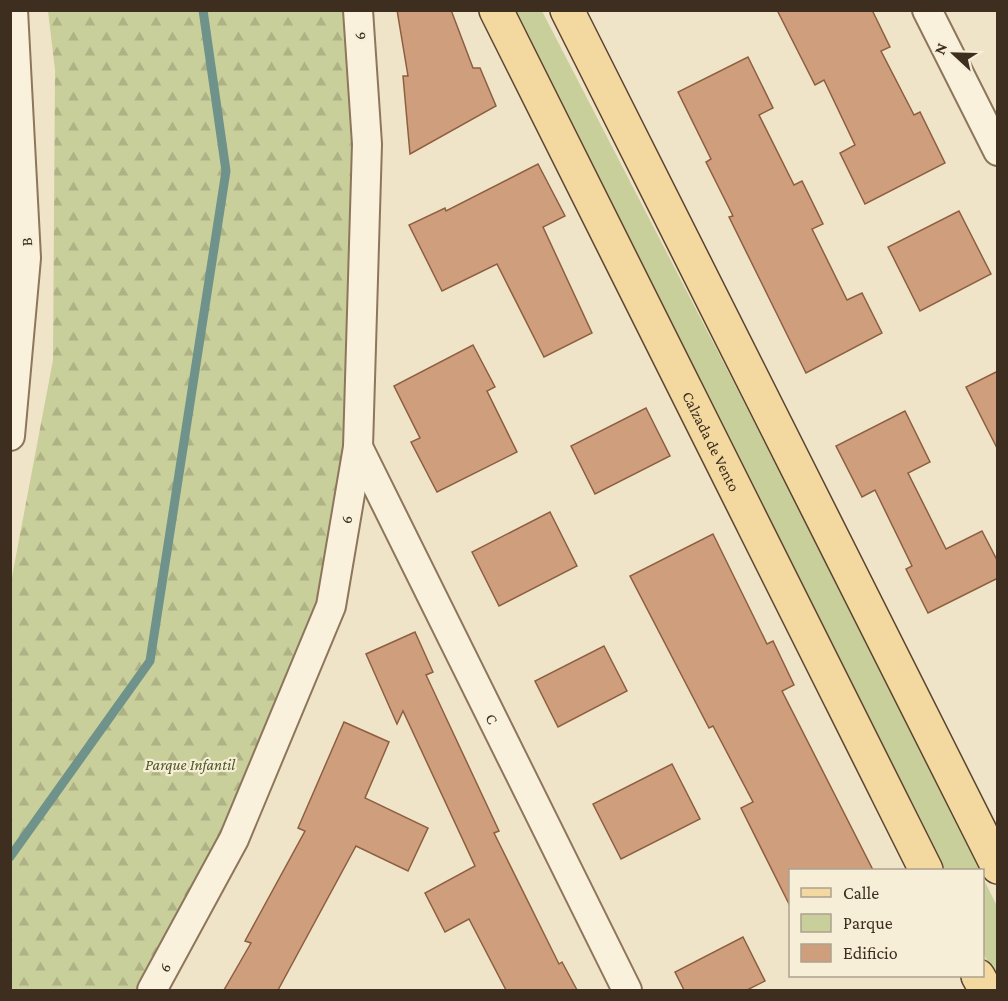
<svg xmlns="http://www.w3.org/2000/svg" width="1008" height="1001" viewBox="0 0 1008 1001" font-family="'Crimson Pro',serif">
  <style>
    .green { fill: #c9cf9b }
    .forest { fill: url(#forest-firs) }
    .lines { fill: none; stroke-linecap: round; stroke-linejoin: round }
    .stream { stroke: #6f938a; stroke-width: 9 }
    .building { fill: #cf9f7d; stroke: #8d5f41; stroke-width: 1.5 }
    .minor-casing { stroke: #8d765c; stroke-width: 32 }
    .primary-casing { stroke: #5b4430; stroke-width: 36 }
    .minor { stroke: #faf1dc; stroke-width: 28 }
    .primary { stroke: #f3d9a0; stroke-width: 33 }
    .labels { text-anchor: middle; stroke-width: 4.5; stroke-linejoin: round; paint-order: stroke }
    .street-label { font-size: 16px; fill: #3d2e20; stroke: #f7eed8 }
    .park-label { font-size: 16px; font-style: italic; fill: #4d5a26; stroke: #f7eed8 }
  </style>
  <defs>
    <pattern id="forest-firs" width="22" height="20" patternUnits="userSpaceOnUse" patternTransform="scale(1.5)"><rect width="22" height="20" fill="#c9cf9b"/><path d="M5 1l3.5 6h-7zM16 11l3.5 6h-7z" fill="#aeb285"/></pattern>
  </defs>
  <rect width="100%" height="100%" fill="#f0e4c8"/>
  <!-- green -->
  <g class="green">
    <path d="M508,11h34l252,488 186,371h-40z"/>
    <path d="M982,876l15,30v75l-14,-29z"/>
  </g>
  <!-- forest -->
  <path class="forest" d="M48,11h326l2,157 -4,297 -210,525h-151v-408l42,-222 2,-290z"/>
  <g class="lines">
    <!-- stream -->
    <path class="stream" d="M10,857l140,-196 76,-490 -23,-161"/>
  </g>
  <!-- building -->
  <g class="building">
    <path d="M397,10h54l22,58h7l16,38 -86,48 -7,-78h5z"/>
    <path d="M777,10h95l18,37 -9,4 33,64 6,-3 25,51 -80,41 -25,-51 15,-8 -31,-65 -9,5z"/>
    <path d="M748,57l25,51 -14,7 35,70 8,-4 21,43 -11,5 35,71 15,-7 20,40 -76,40 -77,-156 4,-1 -27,-54 5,-3 -33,-67z"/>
    <path d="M538,164l27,52 -22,11 49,106 -48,24 -47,-93 -55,27 -33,-66 36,-17 1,3z"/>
    <path d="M959,211l32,63 -71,37 -32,-64z"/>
    <path d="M473,345l22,42 -8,4 30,61 -80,40 -26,-50 9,-4 -26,-52z"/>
    <path d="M998,371v79l-32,-63z"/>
    <path d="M646,408l24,48 -75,38 -24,-48z"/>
    <path d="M905,411l25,51 -22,11 38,76 36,-18 16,31v16l-70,35 -22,-44 6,-3 -37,-76 -13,7 -26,-51z"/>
    <path d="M550,512l27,54 -78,40 -27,-54z"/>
    <path d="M713,534l54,110 6,-3 21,44 -12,6 91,179h-83v36l-49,-98 12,-6 -40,-76 -4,2 -79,-152z"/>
    <path d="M415,632l18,40 -7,3 73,156 -5,2 65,131 3,-2 15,28h-71l-37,-71 -24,13 -20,-39 50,-27 -72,-155 -6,13 -31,-70z"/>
    <path d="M604,646l23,45 -69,36 -23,-46z"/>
    <path d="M344,722l45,20 -24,56 63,30 -20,43 -52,-25 -78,144h-54l27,-47 -6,-2 60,-110 -7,-3z"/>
    <path d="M672,764l28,55 -79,40 -28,-55z"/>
    <path d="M743,937l22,44 -18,9h-63l-9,-18z"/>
  </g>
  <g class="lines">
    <defs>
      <g id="minor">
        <path d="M927,10l71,141"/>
        <path d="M10,436l16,-178 -13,-248"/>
        <path id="s1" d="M358,447l269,543"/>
        <path id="s2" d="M152,990l82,-151 97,-233 27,-159 9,-303 -9,-134"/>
      </g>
      <g id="primary">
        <path id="s3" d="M496,10l430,860"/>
        <path d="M567,10l431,857"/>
        <path d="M978,976l8,14"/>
      </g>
    </defs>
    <!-- minor casing -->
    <use href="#minor" class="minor-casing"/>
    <!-- primary casing -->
    <use href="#primary" class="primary-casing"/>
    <!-- minor -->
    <use href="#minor" class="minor"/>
    <!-- primary -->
    <use href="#primary" class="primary"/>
  </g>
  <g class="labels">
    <!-- street labels -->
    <g class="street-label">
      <text transform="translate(359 36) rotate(-96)" y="6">6</text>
      <text transform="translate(26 242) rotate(-93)" y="6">B</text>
      <text dy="6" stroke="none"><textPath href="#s3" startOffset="482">Calzada de Vento</textPath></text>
      <text dy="6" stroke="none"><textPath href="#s2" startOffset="512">6</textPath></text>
      <text dy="6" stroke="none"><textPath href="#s1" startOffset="303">C</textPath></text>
      <text dy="6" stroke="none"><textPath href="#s2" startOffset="26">6</textPath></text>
    </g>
    <!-- park labels -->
    <g class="park-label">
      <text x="190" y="770">Parque Infantil</text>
    </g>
  </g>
  <!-- border -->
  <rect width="1008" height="1001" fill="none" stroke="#3d2e20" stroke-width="24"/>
  <!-- legend -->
  <rect x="789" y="869" width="195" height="108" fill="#f7eed8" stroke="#ada18e" stroke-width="1.5"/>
  <rect x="801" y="888" width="30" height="9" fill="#f3d9a0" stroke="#ada18e" stroke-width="1.5"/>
  <text x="843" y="899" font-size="18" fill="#3d2e20">Calle</text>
  <rect x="801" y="914" width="30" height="18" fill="#c9cf9b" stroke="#ada18e" stroke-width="1.5"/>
  <text x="843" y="929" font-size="18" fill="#3d2e20">Parque</text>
  <rect x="801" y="944" width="30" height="18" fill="#cf9f7d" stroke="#ada18e" stroke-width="1.5"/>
  <text x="843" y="959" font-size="18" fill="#3d2e20">Edificio</text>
  <!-- north arrow -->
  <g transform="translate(954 54) rotate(292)" stroke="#f7eed8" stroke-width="4.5" paint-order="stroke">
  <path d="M0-4.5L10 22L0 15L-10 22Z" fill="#3d2e20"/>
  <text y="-9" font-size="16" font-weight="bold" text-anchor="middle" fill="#3d2e20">N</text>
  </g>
</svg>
